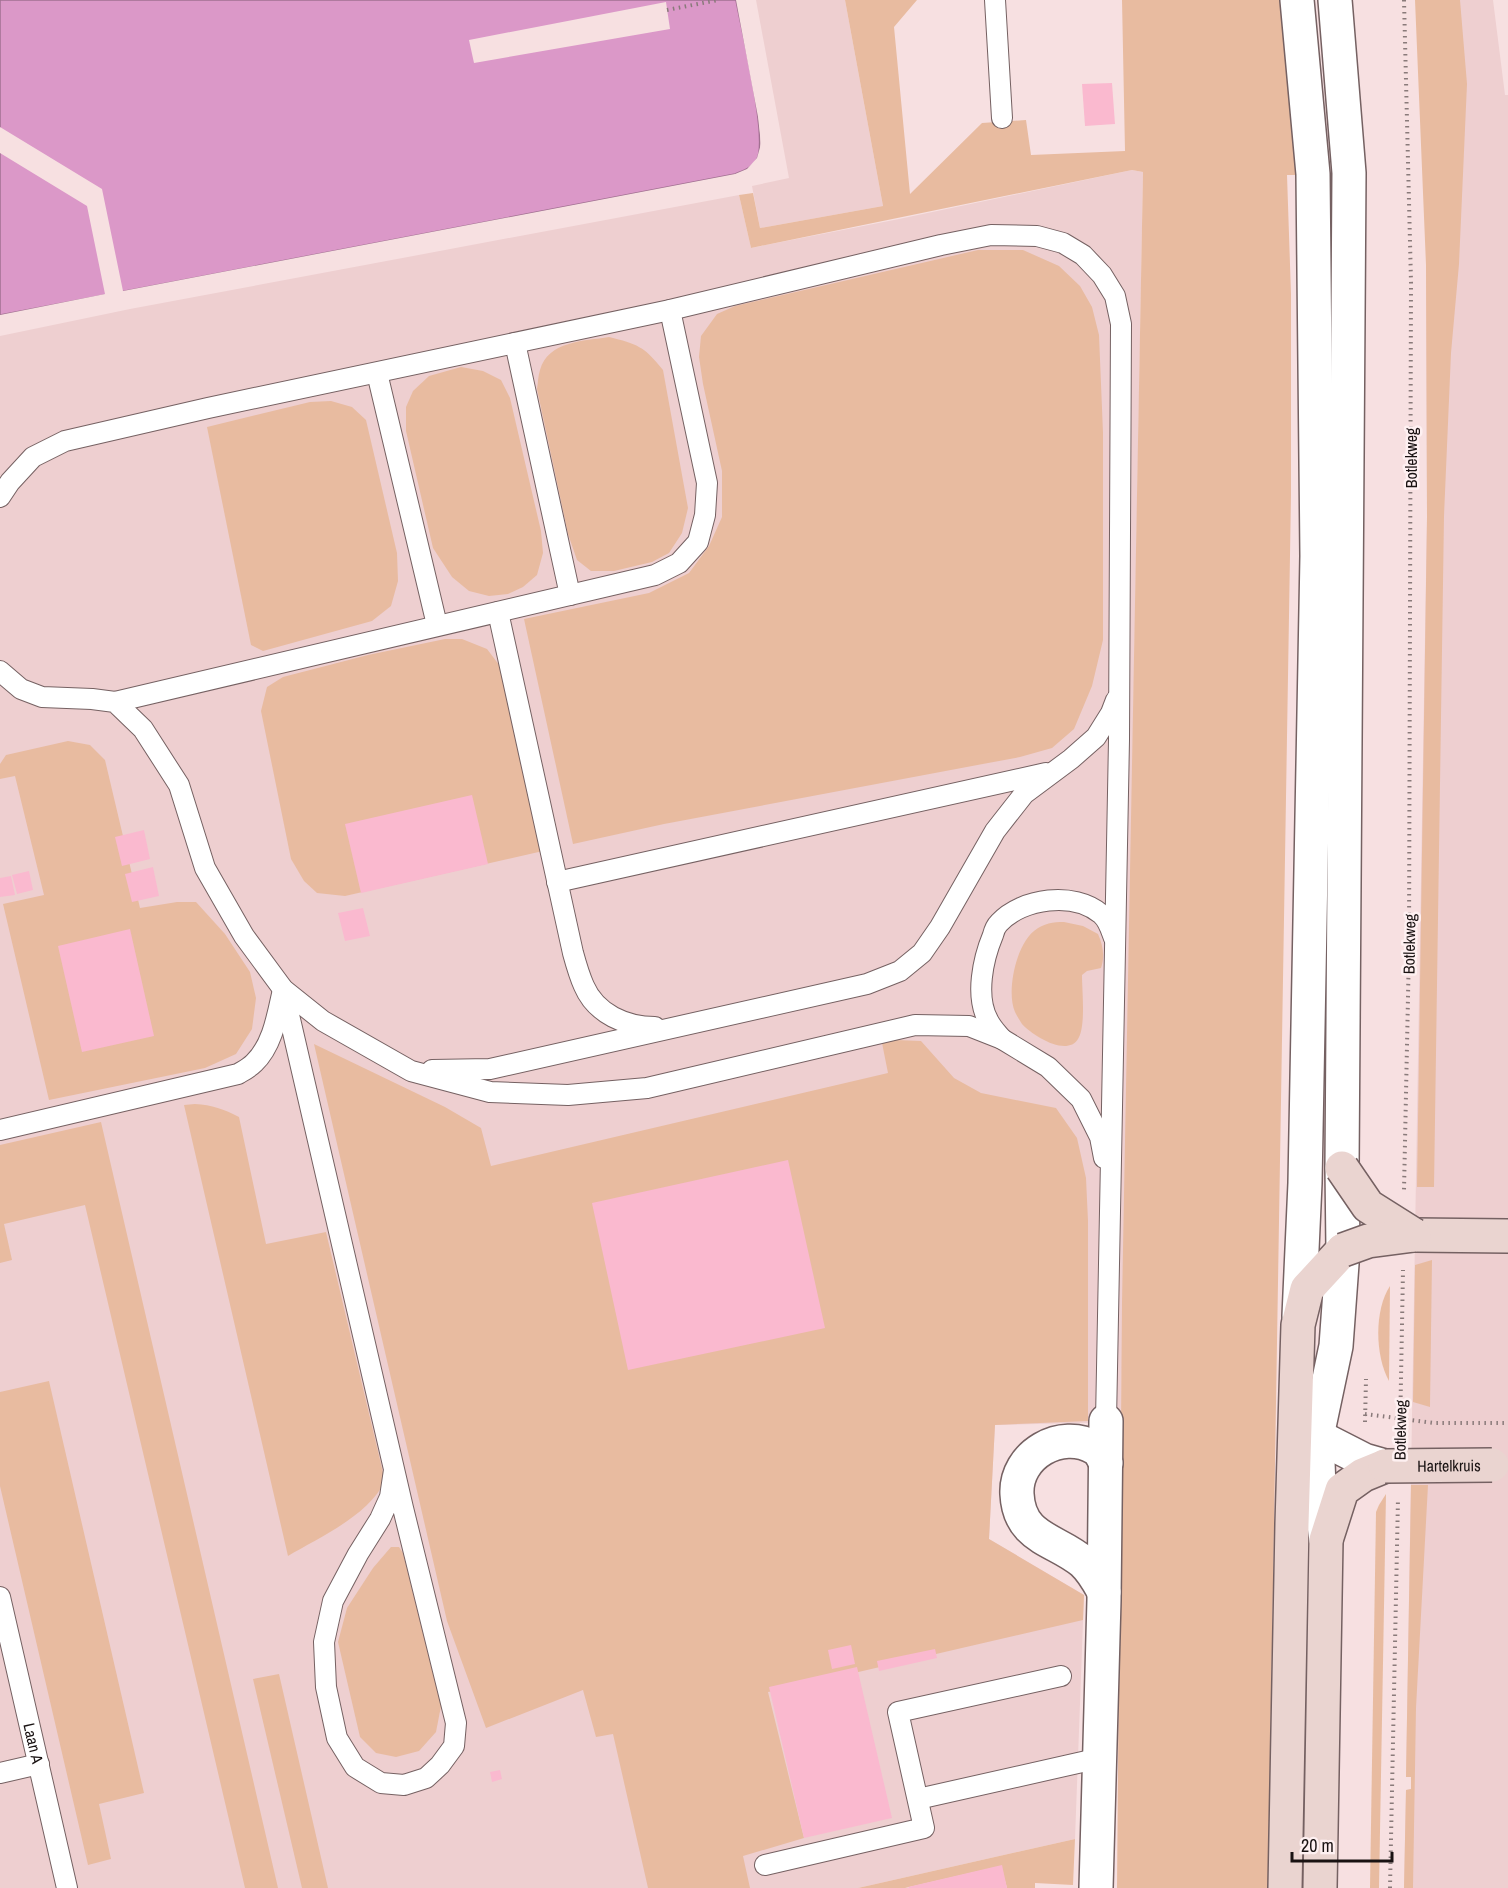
<svg xmlns="http://www.w3.org/2000/svg" width="1508" height="1888" viewBox="0 0 1508 1888" font-family="'Archivo Narrow',sans-serif">
  <style>
    .built { fill: #eecfd0 }
    .green { fill: #e8bba0 }
    .water { fill: #db98c8; stroke: #a17091; stroke-width: 1.5 }
    .pier { fill: #f7e0e1 }
    .building { fill: #fab9cf }
    .lines { fill: none; stroke-linecap: round; stroke-linejoin: round }
    .lane-casing { stroke: #756162; stroke-width: 22 }
    .street-casing { stroke: #756162; stroke-width: 36 }
    .secondary-casing { stroke: #756162; stroke-width: 36 }
    .path { stroke: #897a7a; stroke-width: 4; stroke-dasharray: 1.5 4.5; stroke-linecap: butt }
    .lane { stroke: #fff; stroke-width: 20 }
    .street { stroke: #fff; stroke-width: 33 }
    .secondary { stroke: #ead4d0; stroke-width: 33 }
    .secondary-bridge-casing { stroke: #756162; stroke-width: 36; stroke-linecap: butt }
    .path-bridge { stroke: #897a7a; stroke-width: 4; stroke-dasharray: 1.5 4.5; stroke-linecap: butt }
    .secondary-bridge { stroke: #ead4d0; stroke-width: 33 }
    .labels { text-anchor: middle; stroke-width: 5; stroke-linejoin: round; paint-order: stroke }
    .street-label { font-size: 16px; fill: #191212; stroke: #fef0f1 }
  </style>
  <rect width="100%" height="100%" fill="#f7e0e1"/>
  <!-- built -->
  <g class="built">
    <path d="M756,0h89l38,206 -123,22 -8,-42 37,-8z"/>
    <path d="M1443,0h50l12,95h3v1793h-104l2,-98 5,-1v-12h-5l21,-1260 -1,-252z"/>
    <path d="M1132,170l11,2 -22,1250 -126,3 -6,114 95,56 -9,244 -217,49h-858v-1552l130,-27 609,-114 12,53 148,-29z"/>
  </g>
  <!-- green -->
  <g class="green">
    <path d="M845,0h72l-23,27 16,167 72,-71 44,-3 5,35 94,-4 -3,-151h163l11,175h-9l4,119v201l-23,1393h-151l5,-585 21,-1131 -11,-2 -381,78 -12,-53 14,-2 7,35 123,-22z"/>
    <path d="M1415,0h45l7,84 -8,180 -8,89 -7,163 -10,671h-17l10,-670 -1,-252z"/>
    <path d="M978,250h45l36,16 21,20 12,21 7,28 4,98v207l-11,46 -18,43 -22,19 -32,9 -356,67 -91,20 -49,-225 125,-26 40,-20 20,-27 13,-29v-46l-19,-87 -4,-27 2,-21 16,-22 18,-8z"/>
    <path d="M609,337c28,7 35,9 54,33l25,138 -6,25 -13,20 -17,9 -38,9h-23l-14,-11 -9,-26 -31,-145c1,-6 1,-13 3,-19 8,-29 44,-29 69,-33z"/>
    <path d="M461,367l22,4 18,9 9,18 31,133 2,22 -6,22 -14,12 -15,7 -19,2 -20,-5 -17,-14 -19,-29 -27,-117v-24l7,-16 16,-15z"/>
    <path d="M331,401l21,6 14,13 31,133 1,28 -7,25 -19,15 -109,30 -12,-6 -44,-218 103,-25z"/>
    <path d="M445,639h17l25,10 16,21 40,181 -198,45 -28,-3 -13,-12 -13,-22 -30,-148 6,-24 16,-10 85,-22z"/>
    <path d="M68,741l22,4 15,15 35,148 37,-6h19l29,32 25,38 6,26 -4,31 -16,25 -31,14 -156,32 -46,-196 41,-9 -29,-119 -15,3v-15l6,-9z"/>
    <path d="M1064,922l19,4 15,8c5,11 7,23 3,34l-14,3 -5,4c0,16 4,52 -4,64 -11,18 -45,-3 -56,-15 -2,-3 -5,-8 -7,-12 -9,-20 1,-67 19,-81 10,-8 19,-9 30,-9z"/>
    <path d="M896,1040l25,1 33,37 27,15 75,15 21,30 9,40 2,43v200l-93,4 -6,114 95,56 -1,25 -285,66 -30,6 36,146 -61,18 7,32h-102l-35,-154 -17,3 -13,-47 -97,38 -39,-107 -133,-577 131,63 36,21 10,38 397,-93 -6,-30z"/>
    <path d="M195,1104c17,1 29,5 44,13l27,127 60,-12 59,249c-17,35 -65,56 -97,75l-104,-451z"/>
    <path d="M101,1122l177,766h-33l-160,-683 -81,19 8,36 -12,3v-118z"/>
    <path d="M1432,1260l-2,147 -17,-5 2,-137z"/>
    <path d="M1390,1286l-1,95c-14,-25 -15,-71 1,-95z"/>
    <path d="M49,1381l95,412 -45,11 12,55 -23,6 -88,-379v-94z"/>
    <path d="M1411,1485h17l-12,223 -3,180h-9l2,-98 5,-1v-12h-5z"/>
    <path d="M1386,1494l-7,394h-9l6,-376 3,-7z"/>
    <path d="M391,1547h8l4,6 38,153 -5,26 -17,19 -23,6 -20,-4 -16,-16 -22,-95 9,-34 26,-40z"/>
    <path d="M279,1674l49,214h-26l-49,-209z"/>
    <path d="M1075,1839l-2,46 -38,-2v5h-28l-6,-22 -96,22h-47z"/>
  </g>
  <!-- water -->
  <path class="water" d="M0,0h736c5,28 32,138 21,159 -5,9 -13,11 -22,15l-735,141z"/>
  <!-- pier -->
  <g class="pier">
    <path d="M736,0h3l22,116 3,28 -5,16 -10,12 -14,5 -735,141v-3l105,-21 -18,-88 -87,-53v-26l102,62 21,102 612,-117 12,-5 10,-11 4,-14 -3,-27z"/>
    <path d="M666,2l4,27 -196,34 -5,-23z"/>
  </g>
  <!-- building -->
  <g class="building">
    <path d="M1112,83l3,41 -30,2 -3,-42z"/>
    <path d="M472,795l16,69 -127,29 -16,-69z"/>
    <path d="M144,830l6,29 -28,7 -7,-29z"/>
    <path d="M153,867l6,29 -27,6 -7,-28z"/>
    <path d="M29,871l4,19 -16,4 -5,-19z"/>
    <path d="M11,876l4,19 -15,2v-19z"/>
    <path d="M363,908l7,28 -25,5 -7,-28z"/>
    <path d="M130,929l24,107 -72,16 -24,-106z"/>
    <path d="M788,1160l37,168 -197,42 -36,-167z"/>
    <path d="M851,1645l4,19 -23,5 -4,-19z"/>
    <path d="M935,1649l2,9 -58,13 -2,-10z"/>
    <path d="M857,1667l35,151 -88,20 -35,-151z"/>
    <path d="M500,1770l2,9 -10,3 -2,-10z"/>
    <path d="M1002,1865l5,23h-98l-1,-1z"/>
  </g>
  <g class="lines">
    <defs>
      <g id="lane">
        <path d="M995,0l7,118"/>
        <path d="M515,343l55,252"/>
        <path d="M377,373l60,252"/>
        <path d="M0,497l10,-15 23,-25 32,-16 143,-33 462,-98 271,-65 50,-10 46,1 26,7 20,12 19,20 13,21 6,28 -2,416 -13,681"/>
        <path d="M498,612l75,341c3,11 6,22 11,33 12,28 42,41 71,41"/>
        <path d="M0,671l21,18 21,8 50,2 23,3 28,27 36,56 26,83 39,68 39,53 40,32 88,50 79,21 78,3 79,-7 268,-63 54,1 33,13 46,28 33,32 19,38 4,21"/>
        <path d="M115,702l540,-127 24,-12 19,-21 7,-27 2,-32 -37,-173"/>
        <path d="M557,882l489,-109"/>
        <path d="M283,989l120,519 53,215 -2,23 -14,19 -14,13 -22,7 -23,-2 -26,-16 -18,-29 -11,-51 -2,-45 9,-41 25,-47 22,-35 10,-22 4,-27"/>
        <path d="M1002,1039c-5,-6 -11,-12 -14,-19 -13,-24 -5,-61 5,-85 1,-4 3,-9 6,-12 23,-25 75,-32 102,-9 7,5 10,16 13,24"/>
        <path d="M432,1070l58,-1 377,-85 33,-13 22,-18 18,-26 55,-96 29,-37 47,-35 25,-22 15,-24 5,-13"/>
        <path d="M0,1130l238,-56c5,-3 11,-6 16,-11 18,-17 23,-46 28,-69"/>
        <path id="s1" d="M0,1597l67,291"/>
        <path d="M0,1773l39,-9"/>
        <path d="M918,1799l182,-41"/>
        <path d="M765,1865l159,-37 -26,-116 163,-36"/>
      </g>
      <g id="street">
        <path d="M1297,0l16,174 4,382 -12,627 -6,133"/>
        <path d="M1314,1417l3,19 47,24 21,6"/>
        <path d="M1326,1540l-7,-52 -2,-52 19,-90 7,-96 -1,-82 7,-995 -14,-173"/>
        <path d="M1104,1592c-6,-11 -11,-21 -21,-30 -27,-23 -64,-23 -66,-68 -2,-39 44,-66 78,-46 5,3 8,10 11,15"/>
        <path d="M1096,1888l8,-288 2,-179"/>
      </g>
      <g id="secondary">
        <path d="M1414,1235l94,1"/>
        <path d="M1285,1888l7,-364 6,-199 9,-36 36,-39"/>
        <path d="M1320,1888l6,-348 16,-50 21,-15 22,-9"/>
      </g>
    </defs>
    <!-- lane casing -->
    <use href="#lane" class="lane-casing"/>
    <!-- street casing -->
    <use href="#street" class="street-casing"/>
    <!-- secondary casing -->
    <use href="#secondary" class="secondary-casing"/>
    <!-- path -->
    <g class="path">
      <path d="M1404,0l7,282 -2,666 -5,242"/>
      <path d="M667,10l51,-10"/>
      <path d="M1365,1422l1,-43"/>
      <path d="M1400,1433l3,-163"/>
      <path d="M1390,1888l8,-390"/>
    </g>
    <!-- lane -->
    <use href="#lane" class="lane"/>
    <!-- street -->
    <use href="#street" class="street"/>
    <!-- secondary -->
    <use href="#secondary" class="secondary"/>
    <defs>
      <g id="secondary-bridge">
        <path d="M1342,1168l26,38 46,29"/>
        <path d="M1343,1250l25,-9 46,-6"/>
        <path id="s2" d="M1385,1466l107,-1"/>
      </g>
    </defs>
    <!-- secondary-bridge casing -->
    <use href="#secondary-bridge" class="secondary-bridge-casing"/>
    <!-- path-bridge -->
    <path class="path-bridge" d="M1365,1414l69,9h74"/>
    <!-- secondary-bridge -->
    <use href="#secondary-bridge" class="secondary-bridge"/>
  </g>
  <g class="labels">
    <!-- street labels -->
    <g class="street-label">
      <text transform="translate(1411 458) rotate(-90)" y="6">Botlekweg</text>
      <text transform="translate(1409 944) rotate(-89)" y="6">Botlekweg</text>
      <text transform="translate(1400 1430) rotate(-89)" y="6">Botlekweg</text>
      <text dy="6" stroke="none"><textPath href="#s2" startOffset="64">Hartelkruis</textPath></text>
      <text dy="6" stroke="none"><textPath href="#s1" startOffset="150">Laan A</textPath></text>
    </g>
  </g>
  <!-- scale -->
  <path d="M1292 1852v9h100v-9" fill="none" stroke="#191212" stroke-width="3"/>
  <text x="1301" y="1852" font-size="18" fill="#191212" stroke="#fef0f1" stroke-width="4.5" paint-order="stroke">20 m</text>
</svg>
